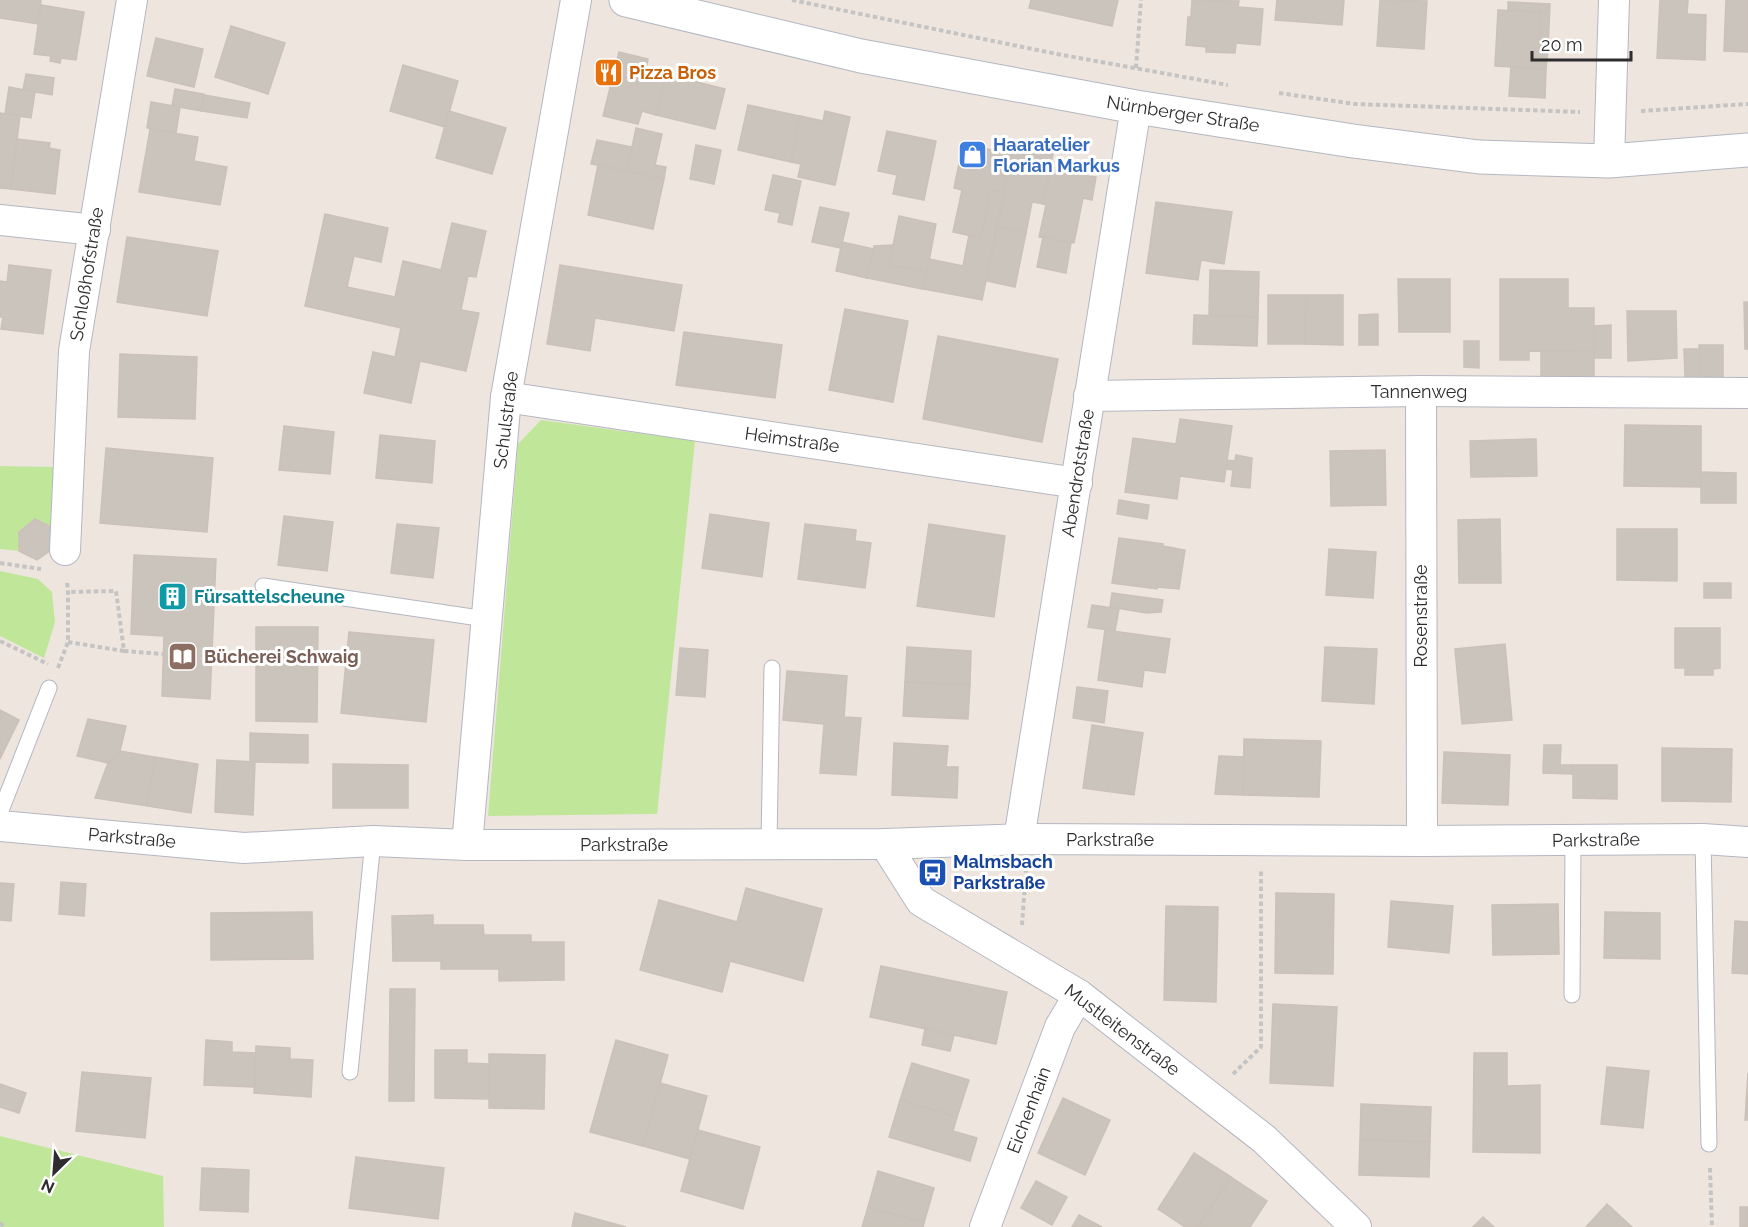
<svg xmlns="http://www.w3.org/2000/svg" width="1748" height="1227" viewBox="0 0 1748 1227" font-family="Raleway,sans-serif">
  <style>
    .green { fill: #c0e799 }
    .building { fill: #cac4bd; stroke: #cbc1b8; stroke-width: 1.5 }
    .lines { fill: none; stroke-linecap: round; stroke-linejoin: round }
    .service-casing { stroke: #b3b7c1; stroke-width: 17 }
    .minor-casing { stroke: #b3b7c1; stroke-width: 32 }
    .secondary-casing { stroke: #b3b7c1; stroke-width: 35 }
    .path { stroke: #c4c4c4; stroke-width: 4; stroke-dasharray: 4.5 3; stroke-linecap: butt }
    .service { stroke: #fff; stroke-width: 15 }
    .minor { stroke: #fff; stroke-width: 30 }
    .secondary { stroke: #fff; stroke-width: 33 }
    .labels { text-anchor: middle; stroke-width: 6; stroke-linejoin: round; paint-order: stroke }
    .food-label { font-size: 18px; font-weight: bold; fill: #c56008; stroke: #fff; text-anchor: start }
    .street-label { font-size: 18px; fill: #2d2d2d; stroke: #fff }
    .shop-label { font-size: 18px; font-weight: bold; fill: #366cbe; stroke: #fff; text-anchor: start }
    .culture-label { font-size: 18px; font-weight: bold; fill: #0d838f; stroke: #fff; text-anchor: start }
    .education-label { font-size: 18px; font-weight: bold; fill: #785e54; stroke: #fff; text-anchor: start }
    .transit-label { font-size: 18px; font-weight: bold; fill: #164399; stroke: #fff; text-anchor: start }
  </style>
  <rect width="100%" height="100%" fill="#efe5df"/>
  <!-- green -->
  <g class="green">
    <path d="M541,420l154,21 -38,373 -169,2 30,-372z"/>
    <path d="M0,466l56,1 -3,61 -34,4v19l-19,-2z"/>
    <path d="M0,571l38,8 14,13 3,30 -11,36 -44,-22z"/>
    <path d="M0,1136l163,40 1,51h-164z"/>
  </g>
  <!-- building -->
  <g class="building">
    <path d="M0,0h41l-3,24 -38,-6z"/>
    <path d="M1031,0h87l-6,26 -83,-18z"/>
    <path d="M1192,0l47,1 -1,6 25,2 -3,36 -24,-2 -1,10 -29,-1v-5l-20,-2 2,-28h3z"/>
    <path d="M1277,0h67l-2,25 -67,-5z"/>
    <path d="M1380,0l47,1 -3,48 -47,-3z"/>
    <path d="M1660,0h28l-1,14 19,1 -1,45 -48,-2z"/>
    <path d="M1726,0h22v52l-24,-1z"/>
    <path d="M1508,2l42,2 -2,44h-6l1,-9h-4l2,-27 -33,-2z"/>
    <path d="M41,5l43,7 -8,48 -15,-2 -1,5 -10,-2 1,-5 -17,-2z"/>
    <path d="M1498,10l43,2 -2,27h4l-1,9h6l-2,21 -51,-3z"/>
    <path d="M231,26l54,17 -17,51 -53,-17z"/>
    <path d="M156,38l47,11 -9,38 -47,-11z"/>
    <path d="M619,52l29,7 -2,10 20,5 -10,41 -14,-4 -4,13 -35,-8z"/>
    <path d="M606,59l11,2 -6,26 -11,-3z"/>
    <path d="M403,65l55,16 -13,46 -55,-16z"/>
    <path d="M1511,67l35,2 -1,29 -36,-2z"/>
    <path d="M26,74l28,4 -2,17 -29,-5z"/>
    <path d="M666,74l59,15 -10,40 -59,-14z"/>
    <path d="M9,87l26,5 -4,26 -26,-4z"/>
    <path d="M175,89l29,5 -3,17 -29,-5z"/>
    <path d="M204,95l46,8 -3,15 -46,-7z"/>
    <path d="M151,102l29,5 -4,26 -29,-5z"/>
    <path d="M748,105l52,11 -9,46 -53,-12z"/>
    <path d="M449,111l57,17 -14,46 -56,-16z"/>
    <path d="M825,111l25,6 -15,68 -37,-8 3,-13 -10,-2 9,-46 23,5z"/>
    <path d="M0,113l20,3 -9,73 -11,-1z"/>
    <path d="M636,128l26,6 -7,31 11,2 -2,12 -37,-8z"/>
    <path d="M150,129l48,8 -4,24 33,6 -7,38 -81,-13z"/>
    <path d="M887,131l49,10 -12,59 -31,-6 4,-19 -19,-4z"/>
    <path d="M17,139l33,4 -1,5 11,2 -5,44 -44,-5z"/>
    <path d="M597,140l35,7 -5,24 -36,-7z"/>
    <path d="M1036,140l19,4 -12,60 -11,-2 -6,31 -29,-6 16,-82 21,5z"/>
    <path d="M963,144l49,10 -8,39 -14,-3 -9,48 -28,-6 9,-42 -8,-2z"/>
    <path d="M696,145l25,5 -7,34 -24,-5z"/>
    <path d="M598,165l66,14 -11,50 -65,-14z"/>
    <path d="M1051,166l37,7v3l8,1 -4,23 -9,-2 -9,45 -35,-6 7,-32 -3,-1z"/>
    <path d="M773,175l28,6 -9,44 -14,-3 2,-9 -15,-3z"/>
    <path d="M990,190l14,3 -22,107 -59,-11 6,-30 34,7 6,-31 12,3z"/>
    <path d="M1156,202l76,10 -8,52 -23,-4 -3,20 -52,-7z"/>
    <path d="M820,207l29,6 -8,35 -29,-6z"/>
    <path d="M325,214l63,14 -7,34 -27,-6 -7,31 48,10 8,-36 38,9 11,-47 34,8 -10,46 -8,-1 -7,34 18,3 -13,58 -46,-10 -9,42 -47,-10 9,-41 22,5 6,-29 -96,-22z"/>
    <path d="M899,216l37,8 -9,48 -38,-7z"/>
    <path d="M997,227l29,6 -11,54 -28,-6z"/>
    <path d="M127,237l91,14 -11,65 -90,-14z"/>
    <path d="M1043,237l28,6 -5,30 -29,-6z"/>
    <path d="M842,242l32,7 -7,29 -31,-7z"/>
    <path d="M893,245l-4,20 38,7 -4,17 -56,-11 7,-32z"/>
    <path d="M9,265l42,5 -8,64 -42,-5 2,-12h-3v-36l7,1z"/>
    <path d="M560,265l122,20 -8,46 -79,-13 -5,33 -43,-7z"/>
    <path d="M1210,270l49,2 -1,45 -49,-2z"/>
    <path d="M1398,279h52v53h-51z"/>
    <path d="M1500,279h68v29h26v44l-65,-1v9h-29z"/>
    <path d="M1268,295h38l-1,49h-37z"/>
    <path d="M1306,295h37v50l-38,-1z"/>
    <path d="M1744,302h4v47h-3z"/>
    <path d="M845,309l63,12 -15,81 -64,-12z"/>
    <path d="M1627,311h49l1,47 -49,3z"/>
    <path d="M1378,314v31h-19v-30z"/>
    <path d="M1194,315l64,2 -1,29 -64,-2z"/>
    <path d="M1611,325v33h-17v-32z"/>
    <path d="M684,332l98,13 -7,53 -99,-13z"/>
    <path d="M938,336l120,23 -16,83 -119,-23z"/>
    <path d="M1464,341h15v27l-15,-1z"/>
    <path d="M1699,345h24v32l-23,-1z"/>
    <path d="M1684,349h16v27l-15,1z"/>
    <path d="M1541,352h53v30l-53,1z"/>
    <path d="M120,354l77,3 -2,62 -77,-2z"/>
    <path d="M1180,419l52,7 -8,56 -44,-6 -3,23 -52,-7 8,-54 43,6z"/>
    <path d="M1625,425l76,1v61l-77,-1z"/>
    <path d="M284,426l50,6 -4,42 -51,-4z"/>
    <path d="M380,435l55,6 -3,42 -56,-5z"/>
    <path d="M1536,439l1,37 -66,1 -1,-36z"/>
    <path d="M106,448l107,10 -6,74 -107,-9z"/>
    <path d="M1385,450l1,55 -55,1 -1,-55z"/>
    <path d="M1236,455l16,3 -2,30 -19,-2 2,-16 -7,-1 1,-9 8,1z"/>
    <path d="M1701,472l35,1v30h-35z"/>
    <path d="M1119,500l30,5 -2,14 -30,-5z"/>
    <path d="M710,514l59,9 -7,54 -60,-9z"/>
    <path d="M284,516l49,6 -6,49 -49,-6z"/>
    <path d="M35,519l18,9 1,20 -17,12 -18,-9v-19z"/>
    <path d="M1500,519l1,64h-42l-1,-63z"/>
    <path d="M397,524l42,4 -6,50 -42,-5z"/>
    <path d="M805,524l51,6 -1,11 16,2 -6,45 -67,-9z"/>
    <path d="M929,524l76,12 -11,81 -77,-11z"/>
    <path d="M1617,529h60v52l-60,-1z"/>
    <path d="M1119,538l44,6v2l22,4 -6,39 -22,-2v2l-45,-6z"/>
    <path d="M1329,549l47,3 -3,46 -47,-3z"/>
    <path d="M134,555l82,4 -6,140 -48,-3 2,-60 -33,-2z"/>
    <rect x="1704" y="583" width="27" height="15"/>
    <path d="M1112,593l51,7 -2,12 -15,1 -36,-6z"/>
    <path d="M1092,605l27,4 -4,22 -27,-4z"/>
    <path d="M256,627h62l-1,95 -61,-1z"/>
    <path d="M1675,628h45v40l-7,1v6h-28v-7h-10z"/>
    <path d="M1105,630l65,9 -5,34 -21,-3 -2,17 -44,-7z"/>
    <path d="M349,632l85,8 -8,82 -85,-9z"/>
    <path d="M1505,644l7,76 -50,4 -7,-75z"/>
    <path d="M907,647l64,4 -1,34 -65,-3z"/>
    <path d="M1325,647l52,2 -3,55 -52,-3z"/>
    <path d="M680,648l28,2 -3,47 -29,-2z"/>
    <path d="M787,671l60,5 -3,41 17,1 -5,57 -36,-2 4,-49 -41,-4z"/>
    <path d="M905,682l65,3 -2,34 -65,-3z"/>
    <path d="M1077,687l31,4 -4,32 -31,-5z"/>
    <path d="M0,710l19,10 -19,39z"/>
    <path d="M88,719l38,7 -6,25 -12,12 -31,-7z"/>
    <path d="M1092,725l51,8 -9,62 -51,-7z"/>
    <path d="M250,733l58,2v28l-58,-1z"/>
    <path d="M1244,739l77,2 -2,56 -76,-2z"/>
    <path d="M894,743l54,3 -2,21h12l-1,31 -65,-3z"/>
    <path d="M1544,745h17l-1,20h13l-1,9 -29,-1z"/>
    <path d="M1662,748l70,1 -1,53 -69,-1z"/>
    <path d="M120,751l35,6 -8,49 -52,-8 13,-35z"/>
    <path d="M1444,752l66,3 -2,50 -66,-2z"/>
    <path d="M1219,756l25,1 -1,38 -28,-1z"/>
    <path d="M155,757l43,7 -7,49 -44,-7z"/>
    <path d="M217,760l38,2 -2,53 -38,-3z"/>
    <path d="M333,764l75,1v43h-75z"/>
    <path d="M1573,765h44v34l-44,-1z"/>
    <path d="M61,882l25,2 -2,32 -25,-2z"/>
    <path d="M0,883l14,1 -3,37 -11,-1z"/>
    <path d="M746,888l76,21 -19,72 -73,-20 -8,31 -82,-22 19,-70 78,22z"/>
    <path d="M1276,893l58,1 -1,80 -58,-1z"/>
    <path d="M1391,901l62,5 -4,47 -61,-6z"/>
    <path d="M1558,904l1,50 -66,1 -1,-50z"/>
    <path d="M1166,906l52,1 -2,95 -52,-2z"/>
    <path d="M312,912l1,47 -102,1v-47z"/>
    <path d="M1605,912l55,1v46l-56,-1z"/>
    <path d="M433,915v10h50l1,10h47v7h33v38l-65,1v-12h-58v-8h-48l-1,-45z"/>
    <path d="M1735,921l13,1v52l-16,-1z"/>
    <path d="M881,966l126,26 -11,52 -126,-27z"/>
    <path d="M390,989h25l-1,112h-25z"/>
    <path d="M1273,1004l64,3 -4,79 -63,-3z"/>
    <path d="M925,1029l29,6 -4,16 -28,-6z"/>
    <path d="M206,1040l26,2v10l24,1 -2,34 -50,-2z"/>
    <path d="M616,1040l52,15 -25,91 -53,-14z"/>
    <path d="M256,1046l34,2v11l23,1 -2,37 -57,-4z"/>
    <path d="M435,1050h32v13l22,1v35l-54,-1z"/>
    <path d="M1474,1053h33v33l33,-1v68l-67,-1z"/>
    <path d="M489,1054l56,1 -1,54 -55,-1z"/>
    <path d="M912,1063l57,17 -12,37 -57,-17z"/>
    <path d="M1607,1067l42,4 -6,57 -42,-4z"/>
    <path d="M82,1072l69,6 -6,60 -69,-7z"/>
    <path d="M1748,1073v47h-3z"/>
    <path d="M660,1083l47,13 -17,63 -47,-13z"/>
    <path d="M0,1084l26,9 -7,20 -19,-6z"/>
    <path d="M1063,1098l47,22 -25,55 -47,-22z"/>
    <path d="M900,1100l57,17 -4,14 24,7 -7,23 -81,-24z"/>
    <path d="M1361,1104l70,3 -1,35 -70,-2z"/>
    <path d="M698,1130l62,17 -17,62 -62,-18z"/>
    <path d="M1360,1140l70,2 -1,35 -70,-2z"/>
    <path d="M1194,1153l37,24 -33,50h-13l-27,-18z"/>
    <path d="M356,1157l88,11 -6,51 -89,-11z"/>
    <path d="M202,1168l47,2 -1,42 -48,-2z"/>
    <path d="M878,1171l56,17 -10,35 -56,-16z"/>
    <path d="M1231,1177l36,24 -17,26h-52z"/>
    <path d="M1036,1181l31,16 -15,28 -31,-17z"/>
    <path d="M1607,1204l25,23h-46z"/>
    <path d="M868,1207l56,16 -1,4h-61z"/>
    <rect x="1740" y="1207" width="8" height="20"/>
    <path d="M575,1213l51,14h-54z"/>
    <path d="M1079,1215l23,12h-30z"/>
    <path d="M1483,1217l11,10h-21z"/>
  </g>
  <g class="lines">
    <defs>
      <g id="service">
        <path d="M263,586l223,33"/>
        <path d="M0,813l49,-125"/>
        <path d="M1703,839l6,305"/>
        <path d="M769,845l3,-177"/>
        <path d="M1572,995l1,-155"/>
        <path d="M350,1072l23,-231"/>
      </g>
      <g id="minor">
        <path d="M1609,161l5,-161"/>
        <path d="M0,220l95,10"/>
        <path d="M1421,391l1,450"/>
        <path d="M1089,396l332,-5 327,2"/>
        <path d="M506,397l571,86"/>
        <path d="M65,550l9,-199 58,-351"/>
        <path d="M0,826l244,22 129,-7 94,4 418,-1 142,-5 395,2 281,-2 45,3"/>
        <path d="M1019,839l117,-732"/>
        <path d="M885,844l36,57 158,94 185,144 92,88"/>
        <path d="M467,845l39,-448 70,-397"/>
        <path d="M985,1227l75,-200 19,-32"/>
      </g>
      <path id="secondary" d="M626,0l235,56 275,51 217,34 126,16 130,4 139,-11"/>
    </defs>
    <!-- service casing -->
    <use href="#service" class="service-casing"/>
    <!-- minor casing -->
    <use href="#minor" class="minor-casing"/>
    <!-- secondary casing -->
    <use href="#secondary" class="secondary-casing"/>
    <!-- path -->
    <g class="path">
      <path d="M792,0l265,54 171,31"/>
      <path d="M1136,68l5,-68"/>
      <path d="M1279,93l76,11 225,8"/>
      <path d="M1641,111l107,-7"/>
      <path d="M0,563l41,6"/>
      <path d="M0,641l48,23"/>
      <path d="M68,642l56,9 -8,-60 -48,1"/>
      <path d="M124,651l39,3"/>
      <path d="M58,668l10,-26v-50l-1,-10"/>
      <path d="M1022,925l4,-55"/>
      <path d="M1233,1074l28,-27v-176"/>
      <path d="M1710,1168l2,59"/>
      <path d="M0,1223l5,4"/>
    </g>
    <!-- service -->
    <use href="#service" class="service"/>
    <!-- minor -->
    <use href="#minor" class="minor"/>
    <!-- secondary -->
    <use href="#secondary" class="secondary"/>
  </g>
  <!-- icons -->
  <defs>
    <symbol id="restaurant-square" viewBox="-11 -11 22 22"><rect x="-9" y="-9" width="18" height="18" rx="4" fill="#e8710a" stroke="#fff"/><path d="M-5-6h1v4h1v-4h1v4h1v-4h1v5L-1.5 .5V6h-2V.5L-5-1ZM5-6V6H3V1.5H1.5Q1.5-4 5-6Z" fill="#fff"/></symbol>
    <symbol id="shop-square" viewBox="-11 -11 22 22"><rect x="-9" y="-9" width="18" height="18" rx="4" fill="#3f7fe0" stroke="#fff"/><path d="M-5-2.5h2.3a2.7 3.5 0 0 1 5.4 0H5L5.5 6h-11ZM-1.5-2.5h3a1.5 2.3 0 0 0-3 0Z" fill="#fff"/></symbol>
    <symbol id="building-square" viewBox="-11 -11 22 22"><rect x="-9" y="-9" width="18" height="18" rx="4" fill="#0f9aa8" stroke="#fff"/><path d="M-4-6H4V6H1V3H-1V6H-4ZM-2.5-4.3h1.7v1.8h-1.7ZM.8-4.3h1.7v1.8H.8ZM-2.5-1h1.7V.8h-1.7ZM.8-1h1.7V.8H.8Z" fill="#fff"/></symbol>
    <symbol id="library-square" viewBox="-11 -11 22 22"><rect x="-9" y="-9" width="18" height="18" rx="4" fill="#8d6e63" stroke="#fff"/><path d="M-6-4Q-3-5.5-.7-3.5V5Q-3 3-6 4ZM6-4Q3-5.5 .7-3.5V5Q3 3 6 4Z" fill="#fff"/></symbol>
    <symbol id="bus-square" viewBox="-11 -11 22 22"><rect x="-9" y="-9" width="18" height="18" rx="4" fill="#1a4fb4" stroke="#fff"/><path d="M-5-6H5V4H4V6H2V4H-2V6H-4V4H-5ZM-3.5-4V0h7V-4ZM-3.5 1.2v1.5H-2V1.2ZM2 1.2v1.5H3.5V1.2Z" fill="#fff"/></symbol>
  </defs>
  <g fill-rule="evenodd">
    <use href="#restaurant-square" x="592" y="56" width="33" height="33"/>
    <use href="#shop-square" x="956" y="138" width="33" height="33"/>
    <use href="#building-square" x="156" y="580" width="33" height="33"/>
    <use href="#library-square" x="166" y="640" width="33" height="33"/>
    <use href="#bus-square" x="916" y="856" width="33" height="33"/>
  </g>
  <g class="labels">
    <!-- food labels -->
    <g class="food-label">
      <text x="629" y="79">Pizza Bros</text>
    </g>
    <!-- street labels -->
    <g class="street-label">
      <text transform="translate(1183 114) rotate(9)" y="6">Nürnberger Straße</text>
      <text transform="translate(87 274) rotate(-81)" y="6">Schloßhofstraße</text>
      <text x="1419" y="398">Tannenweg</text>
      <text transform="translate(506 420) rotate(-83)" y="6">Schulstraße</text>
      <text transform="translate(792 440) rotate(8)" y="6">Heimstraße</text>
      <text transform="translate(1078 473) rotate(-81)" y="6">Abendrotstraße</text>
      <text transform="translate(1421 616) rotate(-90)" y="6">Rosenstraße</text>
      <text transform="translate(132 838) rotate(5)" y="6">Parkstraße</text>
      <text x="1110" y="846">Parkstraße</text>
      <text transform="translate(1596 840) rotate(-1)" y="6">Parkstraße</text>
      <text x="624" y="851">Parkstraße</text>
      <text transform="translate(1122 1030) rotate(37)" y="6">Mustleitenstraße</text>
      <text transform="translate(1029 1110) rotate(-69)" y="6">Eichenhain</text>
    </g>
    <!-- shop labels -->
    <g class="shop-label">
      <text x="993" y="151">Haaratelier<tspan x="993" dy="21">Florian Markus</tspan></text>
    </g>
    <!-- culture labels -->
    <g class="culture-label">
      <text x="194" y="603">Fürsattelscheune</text>
    </g>
    <!-- education labels -->
    <g class="education-label">
      <text x="204" y="663">Bücherei Schwaig</text>
    </g>
    <!-- transit labels -->
    <g class="transit-label">
      <text x="953" y="868">Malmsbach<tspan x="953" dy="21">Parkstraße</tspan></text>
    </g>
  </g>
  <!-- north arrow -->
  <g transform="translate(54 1173) rotate(205)" stroke="#ffffff" stroke-width="4.5" paint-order="stroke">
  <path d="M0-4.5L10 22L0 15L-10 22Z" fill="#2d2d2d"/>
  <text y="-9" font-size="16" font-weight="bold" text-anchor="middle" fill="#2d2d2d">N</text>
  </g>
  <!-- scale -->
  <path d="M1532 51v9h99v-9" fill="none" stroke="#2d2d2d" stroke-width="3"/>
  <text x="1541" y="51" font-size="18" fill="#2d2d2d" stroke="#ffffff" stroke-width="4.5" paint-order="stroke">20 m</text>
</svg>
